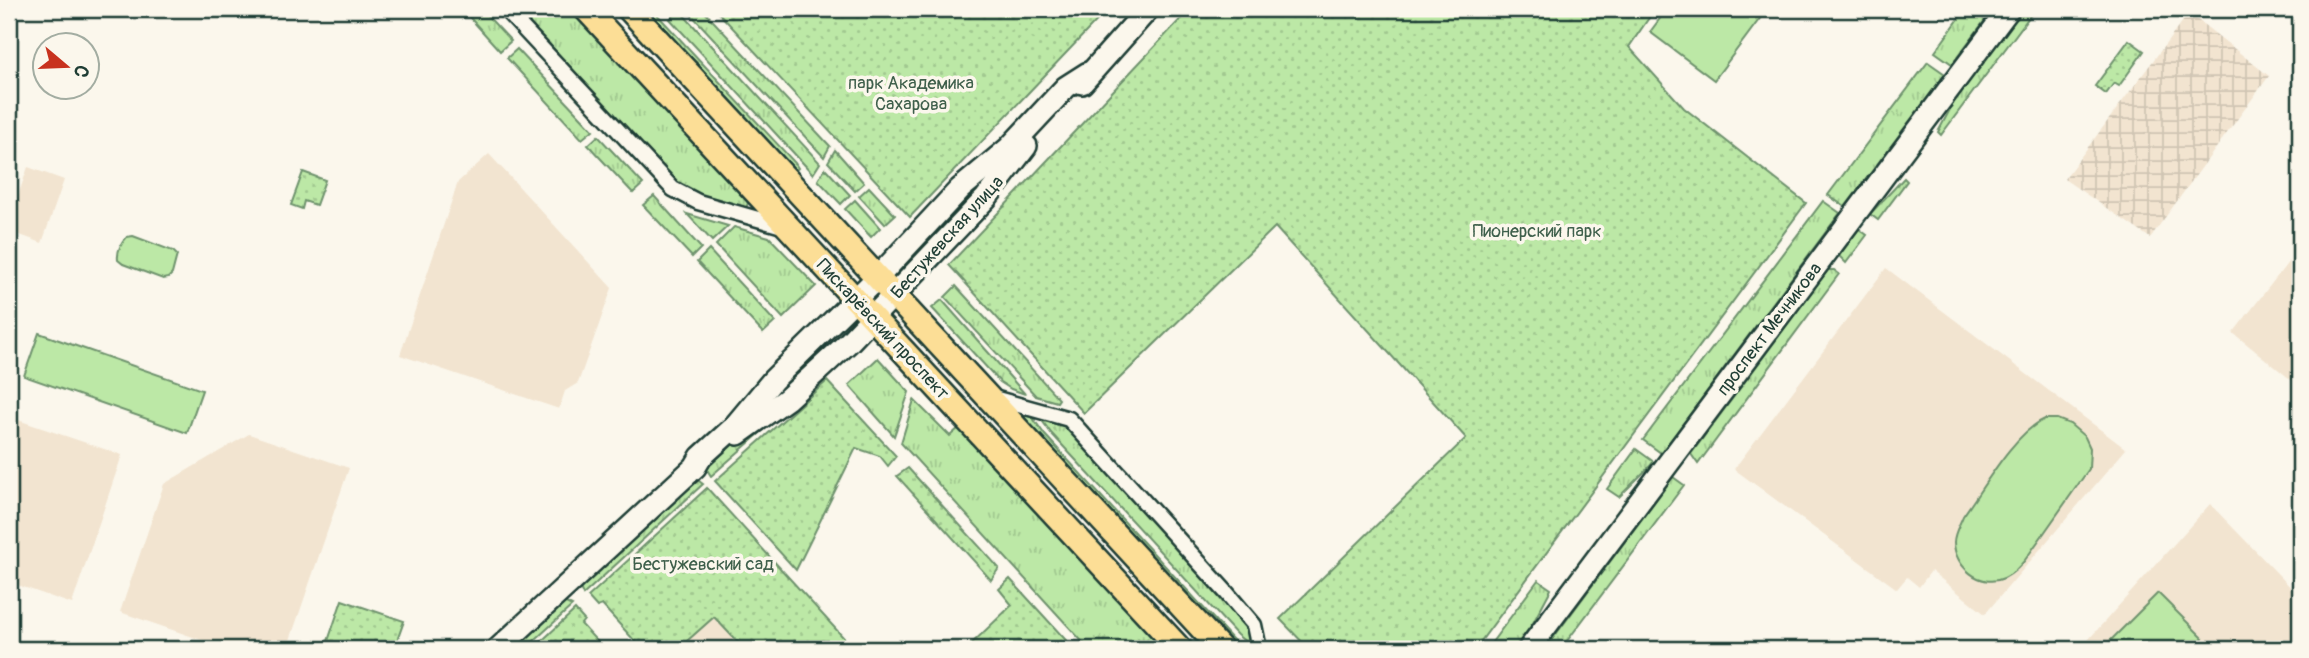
<svg xmlns="http://www.w3.org/2000/svg" width="2309" height="658" viewBox="0 0 2309 658" font-family="Pangolin,sans-serif">
  <style>
    .built { fill: #f2e4d0 }
    .industrial { fill: url(#industrial-grid) }
    .grass { fill: url(#grass-tufts); stroke: #6e926d; stroke-width: 2 }
    .park { fill: url(#park-dots); stroke: #6e926d; stroke-width: 2 }
    .pitch { fill: #bce8a6; stroke: #6e926d; stroke-width: 2 }
    .lines { fill: none; stroke-linecap: round; stroke-linejoin: round }
    .street-casing { stroke: #1f3d34; stroke-width: 19 }
    .secondary-casing { stroke: #1f3d34; stroke-width: 26 }
    .primary-casing { stroke: #1f3d34; stroke-width: 28 }
    .street { stroke: #fbf7ec; stroke-width: 14 }
    .secondary { stroke: #fbf7ec; stroke-width: 21 }
    .primary { stroke: #fcde96; stroke-width: 23 }
    .labels { text-anchor: middle; stroke-width: 7; stroke-linejoin: round; paint-order: stroke }
    .park-label { font-size: 18px; fill: #3e5f4b; stroke: #fbf7ec }
    .street-label { font-size: 18px; fill: #1f3d34; stroke: #fbf7ec }
  </style>
  <defs>
    <pattern id="industrial-grid" width="8" height="8" patternUnits="userSpaceOnUse" patternTransform="scale(1.75)"><rect width="8" height="8" fill="#f2e4d0"/><path d="M0 4h8M4 0v8" fill="none" stroke="#cfc4b3"/></pattern>
    <pattern id="grass-tufts" width="24" height="20" patternUnits="userSpaceOnUse" patternTransform="scale(1.75)"><rect width="24" height="20" fill="#bce8a6"/><path d="M3 7l-1-3M5 7V3M7 7l1-3M15 17l-1-3M17 17v-4M19 17l1-3" fill="none" stroke="#a1c890"/></pattern>
    <pattern id="park-dots" width="8" height="8" patternUnits="userSpaceOnUse" patternTransform="scale(1.75)"><rect width="8" height="8" fill="#bce8a6"/><path d="M2 2h.1M6 6h.1" fill="none" stroke="#a1c890" stroke-width="1.8" stroke-linecap="round"/></pattern>
  </defs>
  <rect width="100%" height="100%" fill="#fbf7ec"/>
  <filter id="ink" filterUnits="userSpaceOnUse"><feTurbulence type="fractalNoise" baseFrequency=".0143" numOctaves="2"/><feDisplacementMap in="SourceGraphic" scale="14" xChannelSelector="R" yChannelSelector="G"/><feConvolveMatrix kernelMatrix="1 2 1 2 8 2 1 2 1" color-interpolation-filters="sRGB"/></filter>
  <g filter="url(#ink)">
    <!-- built -->
    <g class="built">
      <path d="M489,154l123,134 -34,95 -13,8 -6,18 -159,-54 58,-173z"/>
      <path d="M28,167l36,13 -22,63 -33,-12v-10z"/>
      <path d="M2300,247v140l-67,-54z"/>
      <path d="M1886,268l240,181 -141,165 -54,-43 -12,16 -12,-10 -10,12 -163,-120z"/>
      <path d="M12,418l110,37 -50,149 -63,-22v-154z"/>
      <path d="M249,434l100,34 -62,181h-59l-108,-37 44,-128z"/>
      <path d="M2210,504l90,93v52h-220z"/>
      <path d="M714,617l30,32h-66z"/>
    </g>
    <!-- industrial -->
    <path class="industrial" d="M2189,13l80,63 -119,162 -86,-59z"/>
    <!-- grass -->
    <g class="grass">
      <path d="M462,9h19l30,32 -11,10z"/>
      <path d="M516,9h60l164,181 8,13 -2,5 -50,-13 -15,-9z"/>
      <path d="M642,9h10l143,154 3,5 -2,2 -24,-21z"/>
      <path d="M686,9h16l128,137 -6,11z"/>
      <path d="M1966,9h4l15,11 -33,44 -17,-12z"/>
      <path d="M2023,9h12l-94,126 -3,-3 18,-34z"/>
      <path d="M679,10l141,153 -7,11 -143,-155z"/>
      <path d="M517,49l76,81 -11,9 -75,-81z"/>
      <path d="M1928,62l17,12 -100,133 -17,-12z"/>
      <path d="M598,136l45,48 -10,9 -45,-48z"/>
      <path d="M835,150l29,33 -9,8 -27,-29z"/>
      <path d="M825,168l25,27 -9,9 -23,-24z"/>
      <path d="M1904,178l3,3 -29,39 -8,-6z"/>
      <path d="M869,187l26,28 -10,9 -26,-28z"/>
      <path d="M654,196l47,52 -9,9 -49,-52z"/>
      <path d="M855,200l25,28 -9,9 -26,-28z"/>
      <path d="M1823,201l17,12 -179,240 -18,-13z"/>
      <path d="M687,214l41,12 -16,15z"/>
      <path d="M734,227l35,10 47,49 -33,32 -67,-73z"/>
      <path d="M1859,229l8,6 -21,28 -7,-7z"/>
      <path d="M709,250l66,72 -12,11 -66,-71z"/>
      <path d="M1828,270h6l5,4 -141,190 -7,-10z"/>
      <path d="M956,286l103,113 -2,3 -21,-6 -91,-99z"/>
      <path d="M942,300l83,94 -14,-5 -11,-7 -68,-74z"/>
      <path d="M878,358l31,34 -15,44 -45,-51z"/>
      <path d="M914,400l36,36 9,-8 207,221h-77l-188,-206z"/>
      <path d="M783,413l-72,63 -5,-8 27,-24z"/>
      <path d="M1023,415l9,2 13,18 188,205 11,9h-10l-8,-5 -186,-202z"/>
      <path d="M1041,419l26,6 180,204 4,17 -14,-11 -186,-202z"/>
      <path d="M1636,449l18,13 -35,35 -12,-8z"/>
      <path d="M1673,477l11,8 -123,164h-16z"/>
      <path d="M695,478l8,6 -120,111 -4,-9z"/>
      <path d="M1538,580l13,9 -18,34 -19,26h-27z"/>
      <path d="M562,601l10,5 -47,43h-15z"/>
    </g>
    <!-- park -->
    <g class="park">
      <path d="M715,9h393l-198,208z"/>
      <path d="M1190,9h465l-26,38 55,61 122,95 -331,446h-166l-29,-30 186,-181 -191,-211 -191,186 -135,-148z"/>
      <path d="M2129,40l15,11 -25,35 -5,-3 -8,11 -11,-8z"/>
      <path d="M303,172l22,8 -9,25 -12,-4 -2,8 -11,-4z"/>
      <path d="M827,381l69,75 -8,10 -8,-10 -24,-8 -60,122 -81,-89z"/>
      <path d="M908,468l91,100 -8,12 -94,-104z"/>
      <path d="M707,488l147,161h-110l-30,-32 -36,32h-36l-40,-44 -5,2 -9,-10z"/>
      <path d="M1010,579l64,70h-108l46,-44 -13,-16z"/>
      <path d="M342,600l62,21 -10,28h-42l-24,-8z"/>
      <path d="M575,610l9,10 -3,4 23,25h-71z"/>
    </g>
    <!-- pitch -->
    <g class="pitch">
      <path d="M1667,9h100l-53,71 -64,-48z"/>
      <path d="M133,236l40,15 4,4 -5,19 -4,4 -5,1 -40,-15 -5,-4c-1,-9 3,-17 9,-23z"/>
      <path d="M39,333l163,57 -15,43 -163,-57z"/>
      <path d="M2045,419h12l13,5 15,13 5,11 -1,21 -64,91c-6,7 -12,14 -21,18 -24,11 -50,-12 -50,-36 0,-9 6,-18 9,-26 21,-29 51,-83 82,-97z"/>
      <path d="M2158,593l45,45 -11,11h-90z"/>
    </g>
    <g class="lines">
      <defs>
        <g id="street">
          <path d="M505,9l168,180 25,13 88,25"/>
          <path d="M990,397l79,22 157,173 28,33 5,24"/>
        </g>
        <g id="secondary">
          <path d="M1082,83l66,-74"/>
          <path d="M738,434l49,-35 62,-57 137,-144 40,-52"/>
          <path d="M498,649l197,-182 6,-10 32,-29 40,-48 105,-103 82,-88 49,-41 57,-61 22,-14"/>
          <path d="M1529,649l480,-640"/>
        </g>
        <g id="primary">
          <path d="M586,9l594,640"/>
          <path d="M629,9l592,640"/>
        </g>
      </defs>
      <!-- street casing -->
      <use href="#street" class="street-casing"/>
      <!-- secondary casing -->
      <use href="#secondary" class="secondary-casing"/>
      <!-- primary casing -->
      <use href="#primary" class="primary-casing"/>
      <!-- street -->
      <use href="#street" class="street"/>
      <!-- secondary -->
      <use href="#secondary" class="secondary"/>
      <!-- primary -->
      <use href="#primary" class="primary"/>
    </g>
  </g>
  <g class="labels">
    <!-- park labels -->
    <g class="park-label">
      <text x="911" y="89">парк Академика<tspan x="911" dy="21">Сахарова</tspan></text>
      <text x="1537" y="237">Пионерский парк</text>
      <text x="703" y="570">Бестужевский сад</text>
    </g>
    <!-- street labels -->
    <g class="street-label">
      <text transform="translate(947 237) rotate(-48)" y="6">Бестужевская улица</text>
      <text transform="translate(883 329) rotate(47)" y="6">Пискарёвский проспект</text>
      <text transform="translate(1769 329) rotate(-53)" y="6">проспект Мечникова</text>
    </g>
  </g>
  <!-- margin -->
  <rect width="2309" height="658" fill="none" stroke="#fbf7ec" stroke-width="35"/>
  <rect x="18" y="18" width="2274" height="623" fill="none" stroke="#1f3d34" stroke-width="2.5" filter="url(#ink)"/>
  <!-- north arrow -->
  <g transform="translate(66 66) rotate(109)"><circle r="33" fill="#fbf7ec" stroke="#a3ada2" stroke-width="2"/>
  <path d="M0-5L12 26L0 18L-12 26Z" fill="#c8321e"/>
  <text y="-10" font-size="19" font-weight="bold" text-anchor="middle" fill="#1f3d34">С</text>
  </g>
</svg>
